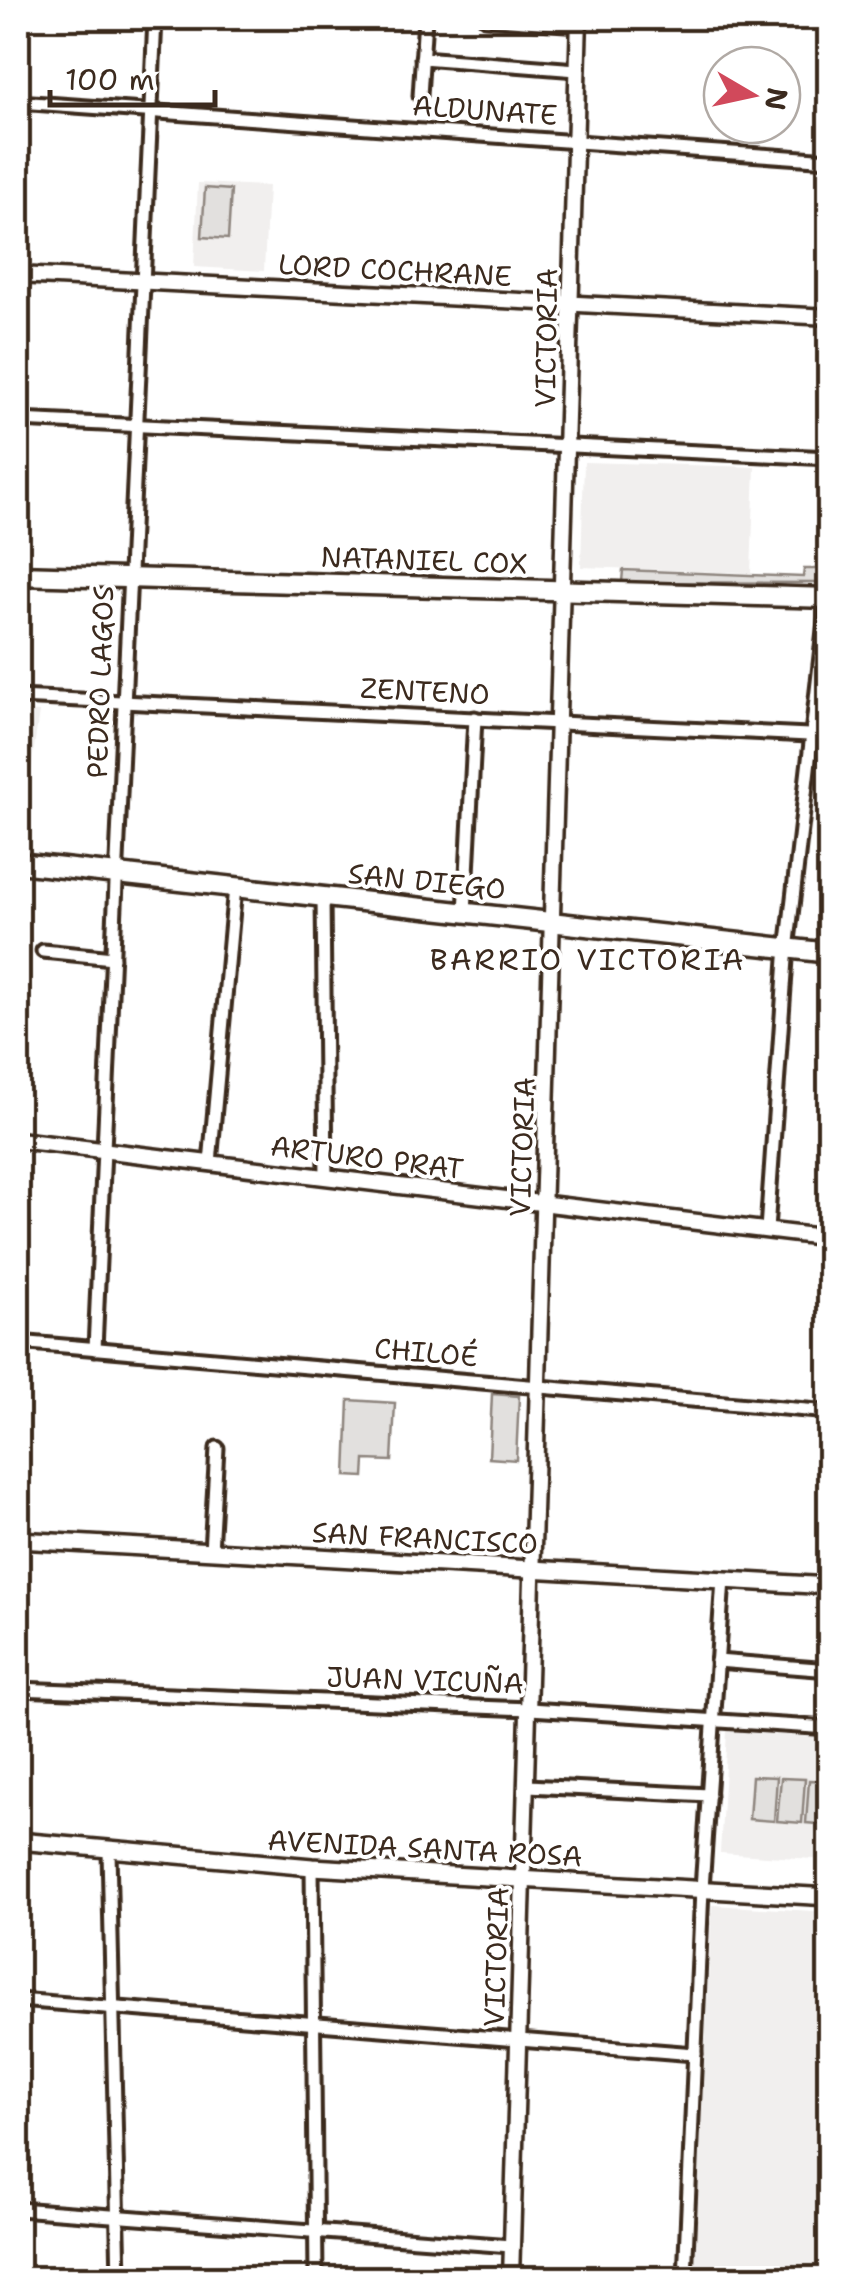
<svg xmlns="http://www.w3.org/2000/svg" width="847" height="2296" viewBox="0 0 847 2296" font-family="'Shantell Sans',sans-serif">
  <style>
    .built { fill: #f1efee }
    .green { fill: #e2e0de; stroke: #8e857e; stroke-width: 2.5 }
    .lines { fill: none; stroke-linecap: round; stroke-linejoin: round }
    .minor-casing { stroke: #3b2a1e; stroke-width: 19 }
    .tertiary-casing { stroke: #3b2a1e; stroke-width: 21 }
    .secondary-casing { stroke: #3b2a1e; stroke-width: 22 }
    .primary-casing { stroke: #3b2a1e; stroke-width: 25 }
    .minor { stroke: #fff; stroke-width: 11 }
    .tertiary { stroke: #fff; stroke-width: 14 }
    .secondary { stroke: #fff; stroke-width: 15 }
    .primary { stroke: #fff; stroke-width: 18 }
    .labels { text-anchor: middle; stroke-width: 8; stroke-linejoin: round; paint-order: stroke }
    .street-label { font-size: 28px; fill: #3b2a1e; stroke: #fff }
    .neighbourhood-label { font-size: 30px; letter-spacing: 2.5px; fill: #3b2a1e; stroke: #fff }
  </style>
  <rect width="100%" height="100%" fill="#fff"/>
  <filter id="ink" filterUnits="userSpaceOnUse"><feTurbulence type="fractalNoise" baseFrequency=".01" numOctaves="2"/><feDisplacementMap in="SourceGraphic" scale="20" xChannelSelector="R" yChannelSelector="G"/><feConvolveMatrix kernelMatrix="1 2 1 2 8 2 1 2 1" color-interpolation-filters="sRGB"/></filter>
  <g filter="url(#ink)">
    <!-- built -->
    <g class="built">
      <path d="M198,183l70,3 -4,85 -70,-4z"/>
      <path d="M584,462l171,5 -4,106 -170,-6z"/>
      <path d="M18,711l21,1 -18,132h-3z"/>
      <path d="M727,1731l102,7v122l-109,-7z"/>
      <path d="M712,1905l117,7v366h-135z"/>
    </g>
    <!-- green -->
    <g class="green">
      <path d="M205,188l26,2 -3,49 -26,-2z"/>
      <path d="M825,507l4,1 -4,75 -203,-1 1,-12 180,7 1,-8h13z"/>
      <path d="M492,1394l27,2 -3,64 -27,-2z"/>
      <path d="M349,1400l46,3 -3,58 -27,-1 -1,17 -18,-1z"/>
      <path d="M752,1776l25,1 -3,44 -25,-2z"/>
      <path d="M781,1778l24,1 -3,44 -25,-2z"/>
      <path d="M809,1780l20,1v44l-23,-2z"/>
    </g>
    <g class="lines">
      <defs>
        <g id="minor">
          <path d="M485,18l94,7"/>
          <path d="M422,58l155,12"/>
          <path d="M420,96l5,-78"/>
          <path d="M18,102l812,58"/>
          <path d="M18,420l812,38"/>
          <path d="M18,697l812,39"/>
          <path d="M323,897l3,280"/>
          <path d="M465,913l10,-195"/>
          <path d="M43,951l70,7"/>
          <path d="M210,1163l25,-276"/>
          <path d="M767,1230l19,-271 44,-381"/>
          <path d="M18,1342l812,70"/>
          <path d="M95,1349l60,-1331"/>
          <path d="M211,1551l6,-103"/>
          <path d="M717,1661l113,9"/>
          <path d="M18,1689l512,20 300,19"/>
          <path d="M528,1786l181,9"/>
          <path d="M109,1851l10,427"/>
          <path d="M312,1867l4,411"/>
          <path d="M18,2000l677,54"/>
          <path d="M18,2209l493,37"/>
          <path d="M685,2278l17,-389 21,-310"/>
        </g>
        <g id="tertiary">
          <path d="M18,275l812,42"/>
          <path d="M18,1140l812,98"/>
          <path d="M511,2278l68,-2260"/>
        </g>
        <g id="secondary">
          <path d="M18,1540l812,46"/>
          <path d="M18,1841l294,26 518,30"/>
        </g>
        <g id="primary">
          <path d="M18,575l812,23"/>
          <path d="M18,863l812,90"/>
        </g>
      </defs>
      <!-- minor casing -->
      <use href="#minor" class="minor-casing"/>
      <!-- tertiary casing -->
      <use href="#tertiary" class="tertiary-casing"/>
      <!-- secondary casing -->
      <use href="#secondary" class="secondary-casing"/>
      <!-- primary casing -->
      <use href="#primary" class="primary-casing"/>
      <!-- minor -->
      <use href="#minor" class="minor"/>
      <!-- tertiary -->
      <use href="#tertiary" class="tertiary"/>
      <!-- secondary -->
      <use href="#secondary" class="secondary"/>
      <!-- primary -->
      <use href="#primary" class="primary"/>
    </g>
  </g>
  <g class="labels">
    <!-- street labels -->
    <g class="street-label">
      <text transform="translate(485 110) rotate(4)" y="10">ALDUNATE</text>
      <text transform="translate(395 270) rotate(3)" y="10">LORD COCHRANE</text>
      <text transform="translate(546 338) rotate(-89)" y="10">VICTORIA</text>
      <text transform="translate(424 560) rotate(2)" y="10">NATANIEL COX</text>
      <text transform="translate(100 682) rotate(-88)" y="10">PEDRO LAGOS</text>
      <text transform="translate(425 691) rotate(3)" y="10">ZENTENO</text>
      <text transform="translate(427 881) rotate(6)" y="10">SAN DIEGO</text>
      <text transform="translate(522 1147) rotate(-88)" y="10">VICTORIA</text>
      <text transform="translate(367 1157) rotate(7)" y="10">ARTURO PRAT</text>
      <text transform="translate(426 1352) rotate(5)" y="10">CHILOÉ</text>
      <text transform="translate(425 1538) rotate(3)" y="10">SAN FRANCISCO</text>
      <text transform="translate(425 1680) rotate(2)" y="10">JUAN VICUÑA</text>
      <text transform="translate(425 1848) rotate(3)" y="10">AVENIDA SANTA ROSA</text>
      <text transform="translate(496 1957) rotate(-88)" y="10">VICTORIA</text>
    </g>
    <!-- neighbourhood labels -->
    <g class="neighbourhood-label">
      <text x="588" y="970">BARRIO VICTORIA</text>
    </g>
  </g>
  <!-- margin -->
  <rect width="847" height="2296" fill="none" stroke="#fff" stroke-width="60"/>
  <rect x="30" y="30" width="787" height="2236" fill="none" stroke="#3b2a1e" stroke-width="4" filter="url(#ink)"/>
  <!-- north arrow -->
  <g transform="translate(752 95) rotate(99)"><circle r="48" fill="#ffffff" stroke="#b1aaa5" stroke-width="2.5"/>
  <path d="M0-8L18 38L0 25L-18 38Z" fill="#d1495b"/>
  <text y="-15" font-size="28" font-weight="bold" text-anchor="middle" fill="#3b2a1e">N</text>
  </g>
  <!-- scale -->
  <path d="M50 90v15h165v-15" fill="none" stroke="#3b2a1e" stroke-width="5"/>
  <text x="65" y="90" font-size="30" fill="#3b2a1e" stroke="#ffffff" stroke-width="8" paint-order="stroke">100 m</text>
</svg>
